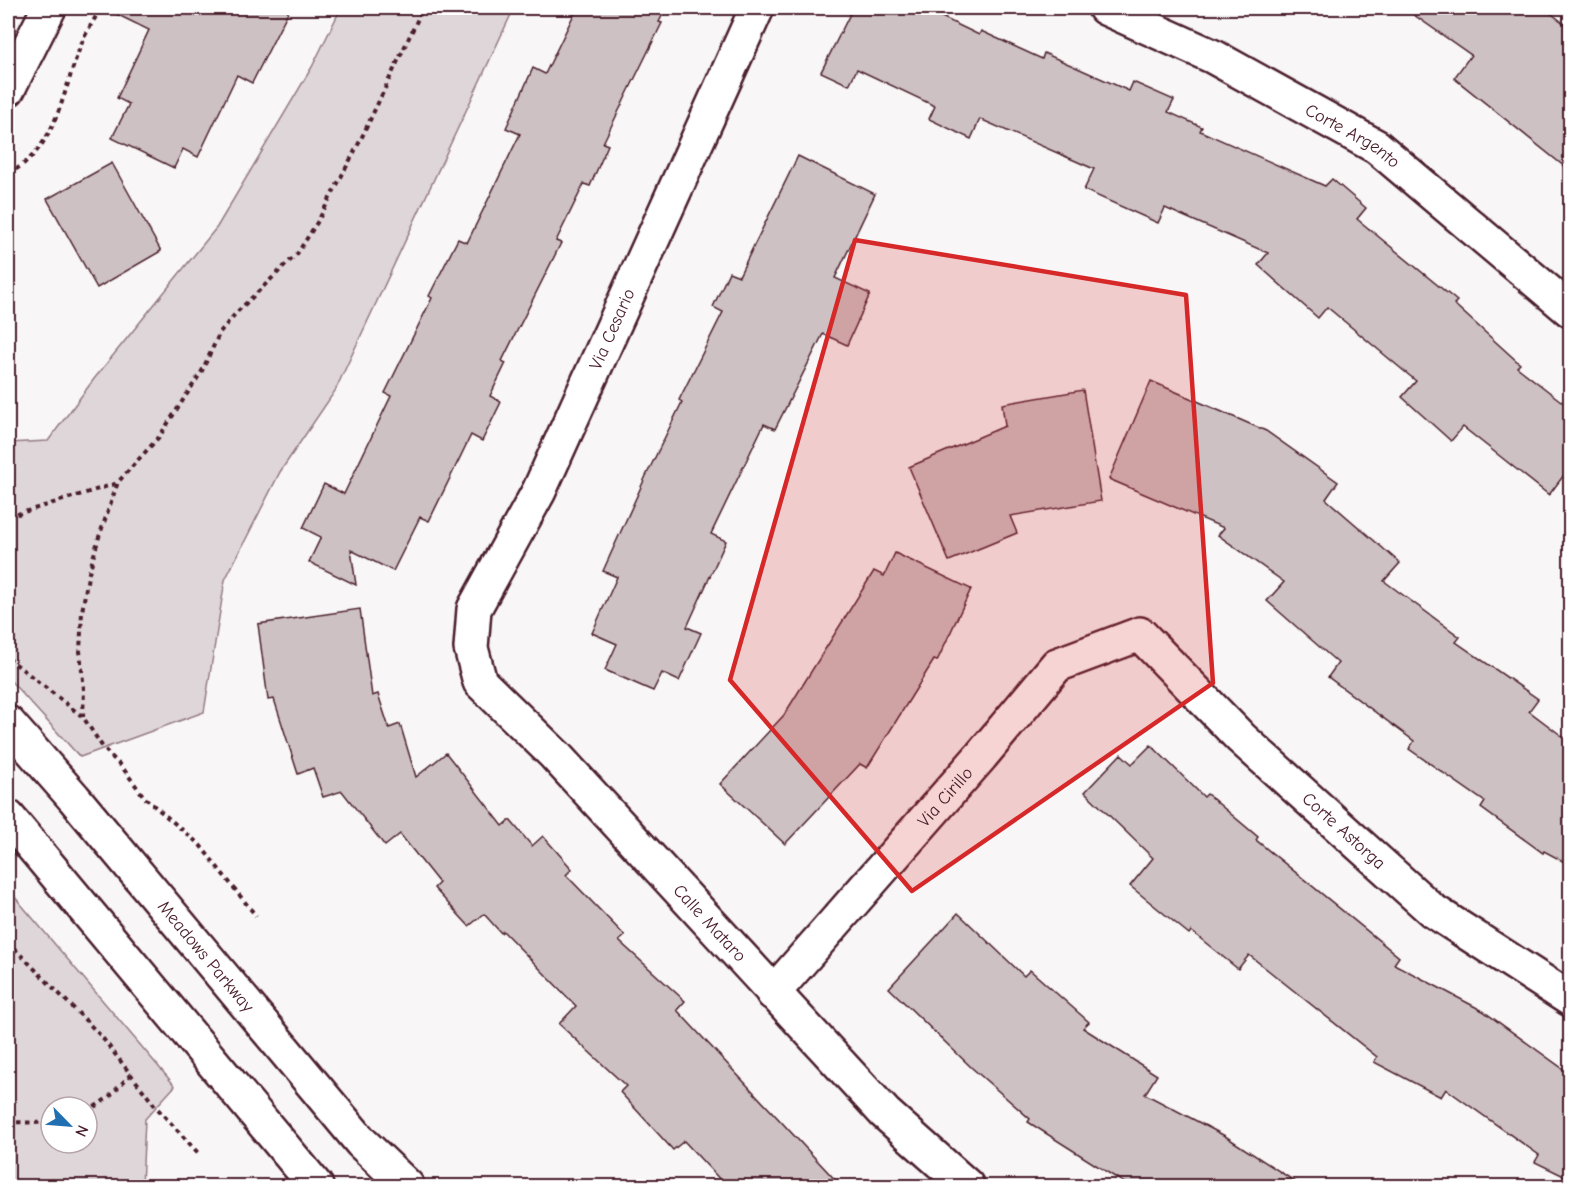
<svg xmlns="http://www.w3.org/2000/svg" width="1578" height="1194" viewBox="0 0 1578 1194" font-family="'Comic Neue',sans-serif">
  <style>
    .green { fill: #ded6d9; stroke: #947a82; stroke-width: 1.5; fill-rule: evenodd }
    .building { fill: #cdc1c4; stroke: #4a1f2b; stroke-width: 1.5 }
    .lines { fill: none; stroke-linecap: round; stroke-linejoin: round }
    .minor-casing { stroke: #4a1f2b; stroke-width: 38 }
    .major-casing { stroke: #4a1f2b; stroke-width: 38 }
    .path { stroke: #4a1f2b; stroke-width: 4; stroke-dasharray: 4.5 4.5; stroke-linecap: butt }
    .minor { stroke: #fff; stroke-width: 33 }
    .major { stroke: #fff; stroke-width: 33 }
    .marked { fill: #d62828; fill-opacity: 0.2; stroke: #d62828; stroke-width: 4.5; stroke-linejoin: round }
    .labels { text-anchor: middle; stroke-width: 6; stroke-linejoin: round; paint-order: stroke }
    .street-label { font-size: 18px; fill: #4a1f2b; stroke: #fff }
  </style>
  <rect width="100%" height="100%" fill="#f8f6f7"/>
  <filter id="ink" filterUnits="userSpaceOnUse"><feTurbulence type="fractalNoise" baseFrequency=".0167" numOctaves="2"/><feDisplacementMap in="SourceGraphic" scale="12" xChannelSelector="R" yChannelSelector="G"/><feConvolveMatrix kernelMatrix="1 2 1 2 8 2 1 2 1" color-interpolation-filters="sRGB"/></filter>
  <g filter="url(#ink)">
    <!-- green -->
    <g class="green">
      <path d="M341,8h173l-179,383 -55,81 -55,108 -21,132 -124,45 -72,-79v-235l40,-2 46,-62 123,-152 95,-160z"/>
      <path d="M8,889l167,197 -30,33 -3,67h-134zM51,1107h36v36h-36z"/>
    </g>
    <!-- building -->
    <g class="building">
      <path d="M104,8h186l-38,75 -15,-8 -39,82 -15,-8 -9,19 -62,-30 17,-34 -12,-6 32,-68z"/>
      <path d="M577,8h89l-7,14 3,1 -59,120 5,2 -18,41 -6,-2 -28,57 5,2 -59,118 4,2 -16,33 11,6 -19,39 -11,-6 -42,86 -9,-4 -27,54 -42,-21 5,35 -47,-23 12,-25 -18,-9 21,-44 20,10 47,-98 -6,-3 47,-95 -3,-2 29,-57 9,4 53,-109 -14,-6 27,-60 12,6z"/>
      <path d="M853,8h70l56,27 2,-4 61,28 2,-6 85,38 4,-9 41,18 -6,12 34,15 -2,4 125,55 7,-7 34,29 -9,11 100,82 -3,3 66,60 -3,3 53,41v59l-21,28 -86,-68 -12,14 -49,-44 14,-16 -89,-74 -9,11 -60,-53 10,-12 -103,-45 -7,15 -74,-33 10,-21 -114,-50 -9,20 -42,-20 6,-13 -78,-37 -8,16 -28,-13z"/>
      <path d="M1404,8h140l26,20v143l-116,-93 17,-23z"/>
      <path d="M798,156l77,38 -40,84 35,16 -23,51 -24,-11 -48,95 -11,-5 -53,110 15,7 -39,86 14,6 -22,48 -17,-8 -9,18 -48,-21 12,-26 -25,-11 25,-56 -14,-6 42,-93 37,-76 -3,-2 44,-88 -10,-5 16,-35 10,4z"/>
      <path d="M112,163l49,88 -64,37 -50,-89z"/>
      <path d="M1151,381l115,50 72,51 -12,17 74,64 -16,18 76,56 -4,5 82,57 -9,12 41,31v123l-26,-14 -1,2 -62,-45 4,-6 -76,-53 5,-8 -86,-64 10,-14 -71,-62 17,-19 -66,-47 6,-7 -115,-49z"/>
      <path d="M1083,390l18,111 -91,15 7,17 -68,28 -40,-94 96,-41 -3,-22z"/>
      <path d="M895,553l76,36 -34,72 -3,-1 -67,108 -7,-4 -75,80 -65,-60 64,-69 90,-144 10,5z"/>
      <path d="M360,609l12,87 6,-2 11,34 11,-4 16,53 30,-24 57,73 7,-6 22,26 11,-10 29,33 -6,6 59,61 -6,5 66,60 -8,9 164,176h-115l-42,-45 -11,9 -53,-58 6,-6 -67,-62 17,-18 -73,-75 -2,2 -17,-19 -15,12 -35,-38 5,-5 -39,-49 -15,12 -43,-55 -19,6 -10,-29 -15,6 -24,-75 -6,1 -10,-76z"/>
      <path d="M1151,745l53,52 3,-3 51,43 -2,3 143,117 -5,7 89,47 87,63v105l-35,-17 4,-7 -93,-66 -5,8 -67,-35 3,-5 -128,-102 -11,14 -47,-38 -2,3 -59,-48 23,-28 -68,-66 36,-38 11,10z"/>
      <path d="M958,913l66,63 6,-6 59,52 -6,6 74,47 -12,19 80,42 77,50h-173l-101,-64 2,-3 -58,-51 -83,-80z"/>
    </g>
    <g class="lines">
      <defs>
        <g id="minor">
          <path id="s1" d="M757,8l-218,483 -65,118 -3,39 9,34 75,73 330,358 82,73"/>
          <path id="s2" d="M1105,8l109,49 163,90 193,163"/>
          <path d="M8,89l41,-81"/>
          <path id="s3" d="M773,993l208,-237 76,-91 83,-31 101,104 191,172 138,89"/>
        </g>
        <g id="major">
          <path id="s4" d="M8,723l66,75 287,344 46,44"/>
          <path d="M8,817l308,369"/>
        </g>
      </defs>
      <!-- minor casing -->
      <use href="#minor" class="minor-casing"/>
      <!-- major casing -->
      <use href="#major" class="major-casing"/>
      <!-- path -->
      <g class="path">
        <path d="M8,174c50,-26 54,-82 73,-129 5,-13 13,-25 20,-37"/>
        <path d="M8,517l110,-34"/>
        <path d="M8,658l75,59 21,32 18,18 23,31 55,47 56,71"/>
        <path d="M83,717l1,-27 -4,-39 2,-39 6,-36 11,-39 19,-55 41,-45 43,-66 18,-39 16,-19 61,-59 21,-33 42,-80 63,-133"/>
        <path d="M8,942l93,94 55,71 44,48"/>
        <path d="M87,1112l22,-15 22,-23"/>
        <path d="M8,1122l43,1"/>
      </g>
      <!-- minor -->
      <use href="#minor" class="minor"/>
      <!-- major -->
      <use href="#major" class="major"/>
    </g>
  </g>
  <!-- marked area -->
  <path class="marked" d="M855,240l331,55 27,388 -301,208 -182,-211z"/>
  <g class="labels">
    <!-- street labels -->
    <g class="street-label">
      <text dy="6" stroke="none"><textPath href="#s2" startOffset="279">Corte Argento</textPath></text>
      <text transform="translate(612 329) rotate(-66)" y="6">Via Cesario</text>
      <text dy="6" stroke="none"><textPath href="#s3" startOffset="261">Via Cirillo</textPath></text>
      <text dy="6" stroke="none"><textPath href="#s3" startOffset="806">Corte Astorga</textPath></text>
      <text dy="6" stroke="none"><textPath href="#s1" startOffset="1072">Calle Mataro</textPath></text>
      <text dy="6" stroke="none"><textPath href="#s4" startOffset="306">Meadows Parkway</textPath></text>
    </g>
  </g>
  <!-- margin -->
  <rect width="1578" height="1194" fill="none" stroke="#fff" stroke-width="30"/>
  <rect x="15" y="15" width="1548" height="1164" fill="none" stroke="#4a1f2b" stroke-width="2" filter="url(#ink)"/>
  <!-- north arrow -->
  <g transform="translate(69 1125) rotate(115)"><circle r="28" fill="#ffffff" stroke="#b7a5aa" stroke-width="1.5"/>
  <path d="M0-4.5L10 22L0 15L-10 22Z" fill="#1f6fb2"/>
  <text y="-9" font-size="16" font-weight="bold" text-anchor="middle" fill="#4a1f2b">N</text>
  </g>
</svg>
